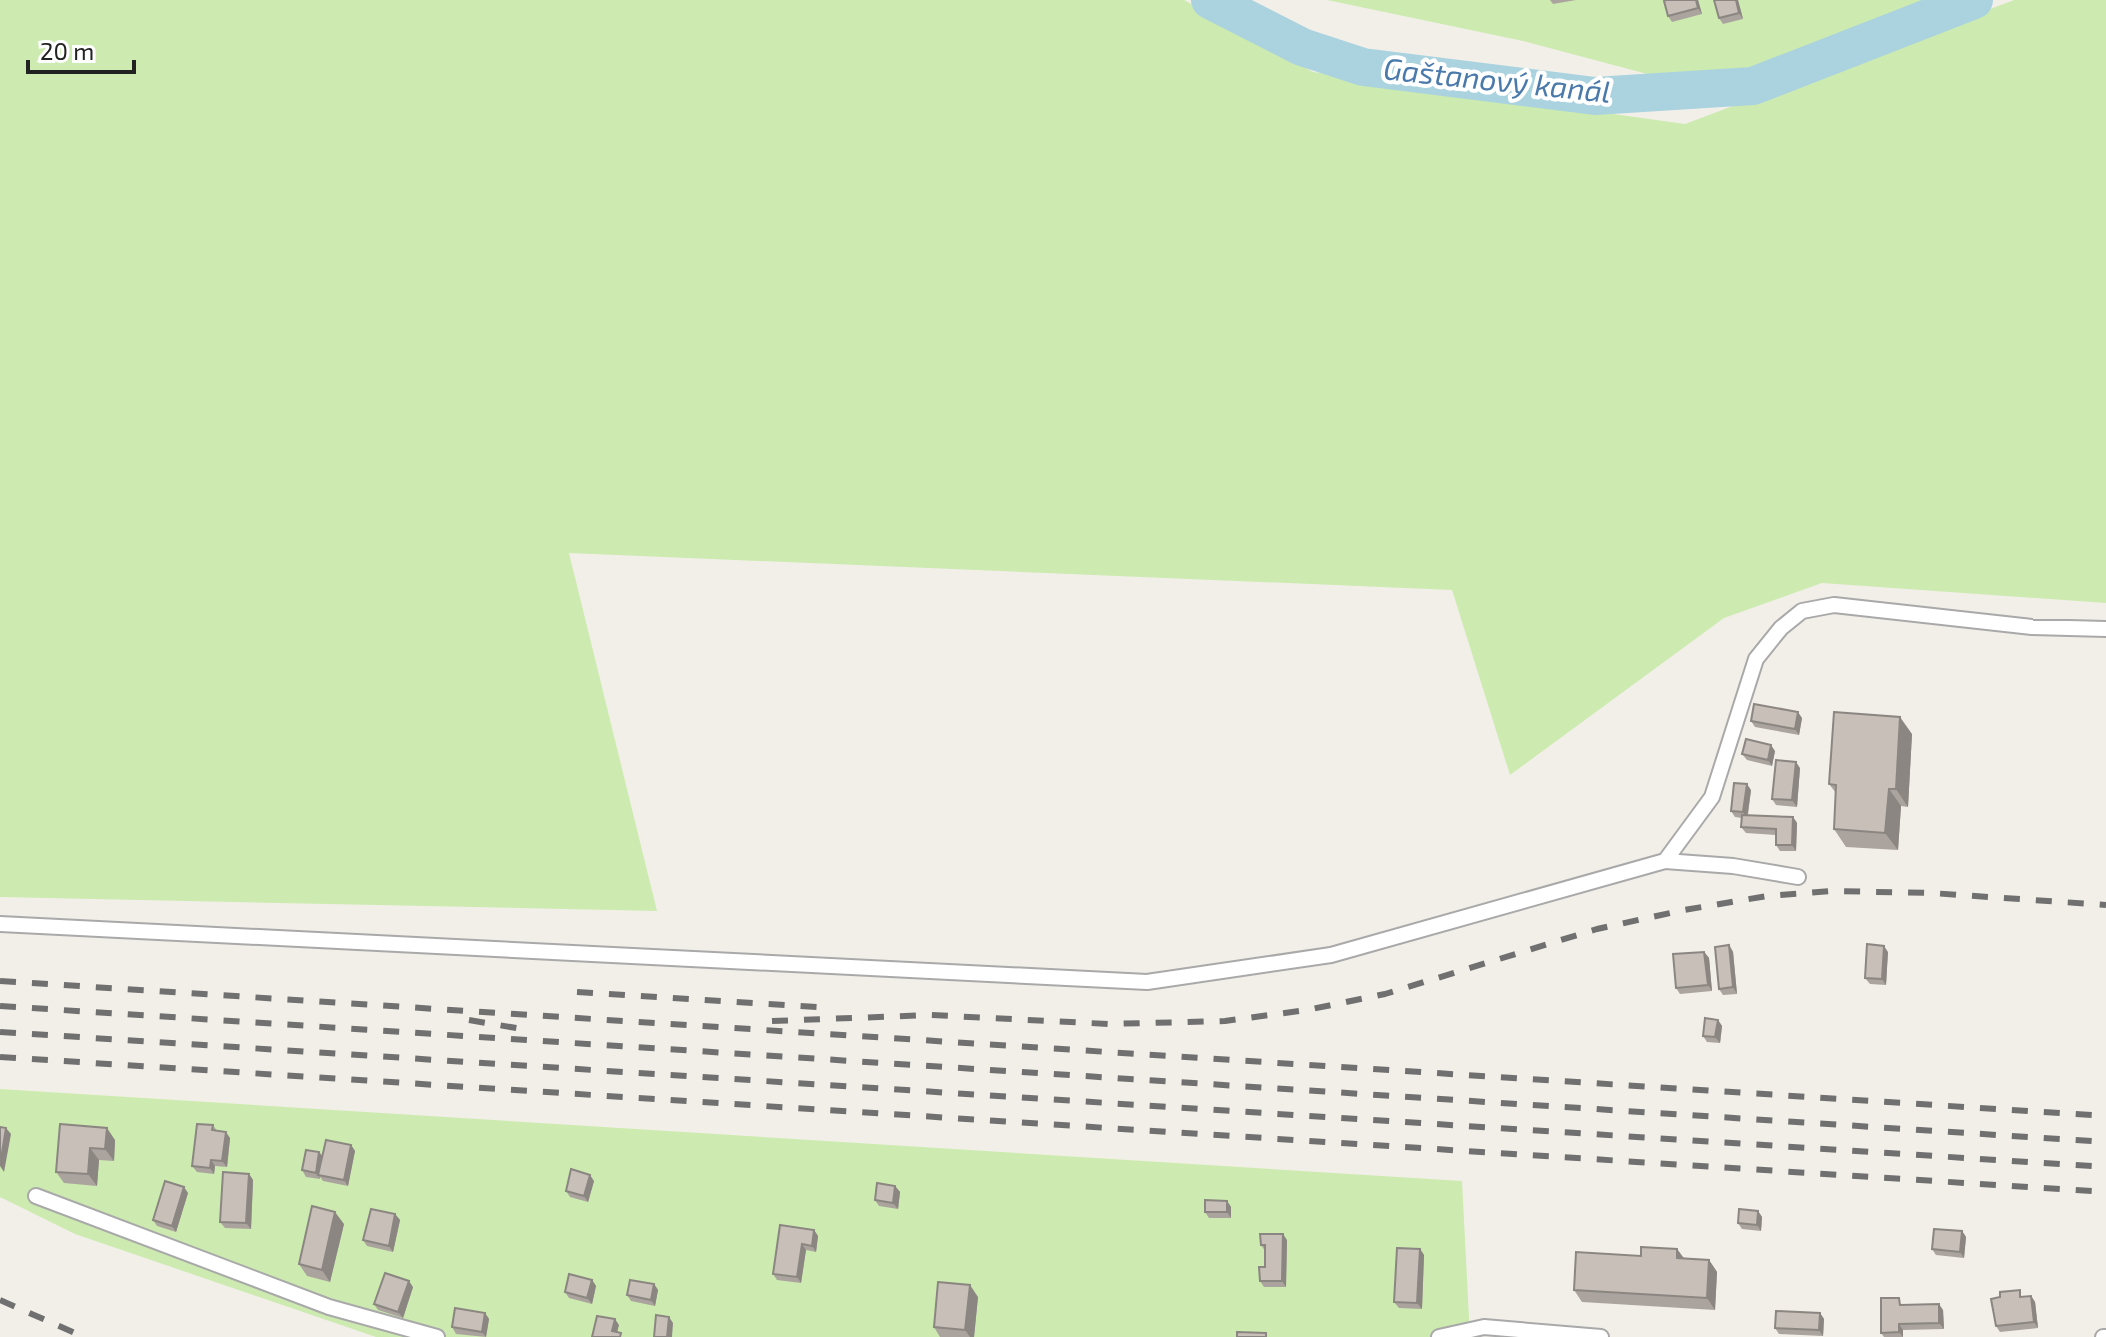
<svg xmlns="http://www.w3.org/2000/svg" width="2106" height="1337" viewBox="0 0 2106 1337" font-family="'Exo 2',sans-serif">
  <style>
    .grass { fill: #cdebb0 }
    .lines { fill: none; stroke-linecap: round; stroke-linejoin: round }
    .canal { stroke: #aad3df; stroke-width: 38 }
    .service-casing { stroke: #a9a9a9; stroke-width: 18 }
    .service { stroke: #fff; stroke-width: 14 }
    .rail { stroke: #707070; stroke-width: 6; stroke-dasharray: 16 16; stroke-linecap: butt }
    .wall { fill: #aba49e }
    .shaded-wall { fill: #8b8681 }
    .building { fill: #c7bfb8; stroke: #8b8681; stroke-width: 2 }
    .labels { text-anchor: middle; stroke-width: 8; stroke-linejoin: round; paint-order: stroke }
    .water-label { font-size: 30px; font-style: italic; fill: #4a7aab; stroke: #fff }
  </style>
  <rect width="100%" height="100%" fill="#f2efe9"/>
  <!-- grass -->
  <g class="grass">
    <path d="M0,0h1184l129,72 372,52 329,-124h92v603l-284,-20 -98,35 -214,157 -58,-185 -883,-37 88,358 -657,-14z"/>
    <path d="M1327,0h647l-244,96 -207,-55z"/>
    <path d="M0,1089l1462,92 8,156h-1094l-301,-103 -75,-37z"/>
  </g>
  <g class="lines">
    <!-- canal -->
    <path class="canal" d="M1210,0l92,47 61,20 232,29 158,-10 221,-86"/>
    <defs>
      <g id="service">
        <path d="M1665,861l68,5 65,11"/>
        <path d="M0,924l1147,58 184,-27 334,-94 47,-64 44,-138 25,-31 21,-17 32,-6 198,22 74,2"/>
        <path d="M36,1196l293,111 108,30"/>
        <path d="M1439,1337l45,-10 117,10"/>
        <path d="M2103,1337h3"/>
      </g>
    </defs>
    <!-- service casing -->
    <use href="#service" class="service-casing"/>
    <!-- service -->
    <use href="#service" class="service"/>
    <!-- rail -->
    <g class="rail">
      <path d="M0,981l2106,135"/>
      <path d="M577,992l255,16"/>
      <path d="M0,1006l2106,136"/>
      <path d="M469,1020l59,10"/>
      <path d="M772,1021l159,-6 178,9 116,-3 82,-11 78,-16 212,-65 87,-19 83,-14 64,-5 100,2 175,12"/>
      <path d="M0,1032l2106,135"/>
      <path d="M0,1057l2106,135"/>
      <path d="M0,1300l84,37"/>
    </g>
  </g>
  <!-- wall -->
  <g class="wall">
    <path d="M1550,0h26l-23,4z"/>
    <path d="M1666,0h32l4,14 -30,8 -4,-6z"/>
    <path d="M1714,0h24l5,19 -20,5 -4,-6z"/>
    <path d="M1802,718l-3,17 -44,-8 -4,-6z"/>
    <path d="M1912,734l-4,73 -7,-1 -3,44 -52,-3 -12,-18 2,-36 -7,-9z"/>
    <path d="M1775,751l-3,15 -25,-6 -5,-6z"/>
    <path d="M1800,768l-3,39 -21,-2 -4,-6z"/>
    <path d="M1751,790l-3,25 45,2 4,6 -1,28h-16l-4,-6v-10l-30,-2 -5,-6 1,-9 -7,-1 -4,-6z"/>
    <path d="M1729,945l4,7 4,42 -14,1 -4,-6z"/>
    <path d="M1704,952l5,6 3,33 -32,3 -4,-6z"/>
    <path d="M1888,952l-2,33 -16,-1 -5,-6z"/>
    <path d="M1718,1020l4,6 -2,17 -13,-1 -4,-6z"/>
    <path d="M60,1124l55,16 -1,21 -15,-1 -2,26 -33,-3 -8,-11z"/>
    <path d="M213,1125l4,6 13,7 -3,29 -12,-1 -1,8 -17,-2 -5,-6z"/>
    <path d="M351,1145l4,6 -7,35 -25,-5 -3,-4v2l-14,-2 -4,-7 17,-18 4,5z"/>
    <path d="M249,1174l4,6 -2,49 -26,-1 -5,-6z"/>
    <path d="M594,1181l-6,21 -18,-5 -4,-6z"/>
    <path d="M895,1186l5,6 -2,17 -19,-3 -4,-6z"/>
    <path d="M188,1193l-12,39 -19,-6 -4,-6z"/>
    <path d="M1227,1201l4,6v11h-22l-4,-6z"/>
    <path d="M1758,1211l4,6 -1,14 -19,-2 -4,-6z"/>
    <path d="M395,1214l5,6 -7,32 -26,-6 -4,-6z"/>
    <path d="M344,1224l-14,58 -23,-6 -8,-12z"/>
    <path d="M814,1230l4,6 -2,16 -10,-2 -5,33 -24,-3 -4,-6z"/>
    <path d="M1962,1231l4,6 -2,21 -28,-3 -4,-6z"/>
    <path d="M1287,1240l-1,47h-22l-4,-6 5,-14v-16l-4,-6z"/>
    <path d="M1420,1249l4,6 -2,54 -23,-1 -5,-6z"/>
    <path d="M1677,1249l7,10 25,1 8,12 -2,38 -133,-8 -8,-12 67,-34z"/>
    <path d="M592,1280l4,6 -4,18 -23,-6 -4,-6z"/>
    <path d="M654,1284l4,6 -3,16 -24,-5 -4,-6z"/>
    <path d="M413,1287l-10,31 -25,-8 -4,-6z"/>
    <path d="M2031,1296l4,6 3,26 -38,4 -4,-6 28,-29z"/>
    <path d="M978,1297l-4,40h-34l-6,-10z"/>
    <path d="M1904,1304l39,6 1,19 -41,1v7h-19l-3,-4z"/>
    <path d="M485,1313l4,6 -3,18 -30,-3 -4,-7z"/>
    <path d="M1820,1313l4,6 -1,17 -44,-2 -4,-6z"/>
  </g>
  <!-- shaded-wall -->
  <g class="shaded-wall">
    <path d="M1696,0h2l4,14 -4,-6z"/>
    <path d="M1736,0h2l5,19 -4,-6z"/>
    <path d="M1798,712l4,6 -3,17 -4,-6z"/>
    <path d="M1900,717l12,17 -4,73 -12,-18z"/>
    <path d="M1771,745l4,6 -3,15 -4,-6z"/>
    <path d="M1796,762l4,6 -3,39 -5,-7z"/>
    <path d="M1747,784l4,6 -4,28 -4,-6z"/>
    <path d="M1889,789l12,17 -3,44 -13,-17z"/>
    <path d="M1793,817l4,6 -1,28 -4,-6z"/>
    <path d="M1729,945l4,7 4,42 -4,-7z"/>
    <path d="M1884,946l4,6 -2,33 -4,-6z"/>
    <path d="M1704,952l5,6 3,33 -4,-6z"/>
    <path d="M1718,1020l4,6 -2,17 -5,-6z"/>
    <path d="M6,1128l5,6 -7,38 -4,-6z"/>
    <path d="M107,1128l8,12 -1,21 -9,-12z"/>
    <path d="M226,1132l4,6 -3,29 -5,-6z"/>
    <path d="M351,1145l4,6 -7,35 -4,-6z"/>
    <path d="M90,1148l9,12 -2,26 -9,-12z"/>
    <path d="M319,1152l5,6 -6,17 2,4 -4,-6z"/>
    <path d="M211,1160l4,6 -1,8 -4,-6z"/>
    <path d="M249,1174l4,6 -2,49 -5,-6z"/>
    <path d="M590,1175l4,6 -6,21 -4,-6z"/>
    <path d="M895,1186l5,6 -2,17 -5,-6z"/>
    <path d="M184,1187l4,6 -12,39 -4,-6z"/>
    <path d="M1227,1201l4,6v11l-4,-6z"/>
    <path d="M1758,1211l4,6 -1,14 -4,-6z"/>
    <path d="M335,1212l9,12 -14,58 -8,-12z"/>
    <path d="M395,1214l5,6 -7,32 -4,-6z"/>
    <path d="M814,1230l4,6 -2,16 -4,-6z"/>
    <path d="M1962,1231l4,6 -2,21 -4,-6z"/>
    <path d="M1283,1234l4,6 -1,47 -4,-6z"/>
    <path d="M802,1244l4,6 -5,33 -4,-6z"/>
    <path d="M1420,1249l4,6 -2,54 -5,-6z"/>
    <path d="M1677,1249l9,12 -9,-3z"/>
    <path d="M1709,1260l8,12 -2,38 -8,-12z"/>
    <path d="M592,1280l4,6 -4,18 -5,-6z"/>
    <path d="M409,1281l4,6 -10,31 -5,-6z"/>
    <path d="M654,1284l4,6 -3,16 -4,-6z"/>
    <path d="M970,1285l8,12 -4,40h-4l-5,-7z"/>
    <path d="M2031,1296l4,6 3,26 -4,-6z"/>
    <path d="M1939,1304l4,6 1,19 -5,-6z"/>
    <path d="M485,1313l4,6 -3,18 -4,-5z"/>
    <path d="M1820,1313l4,6 -1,17 -4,-6z"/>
    <path d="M669,1317l4,6 -1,14h-5z"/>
    <path d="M615,1319l4,6 -3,12 -4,-6z"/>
    <path d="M1899,1324l4,6v7l-4,-5z"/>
  </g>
  <!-- building -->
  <g class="building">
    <path d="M1666,0h30l2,8 -30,8 -4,-15z"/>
    <path d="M1714,0h22l3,13 -20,5z"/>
    <path d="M1754,704l44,8 -3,17 -44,-8z"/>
    <path d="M1834,712l66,5 -4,72h-7l-4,44 -51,-4 2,-44 -7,-1z"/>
    <path d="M1746,739l25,6 -3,15 -26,-6z"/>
    <path d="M1776,760l20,2 -4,38 -20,-1z"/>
    <path d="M1734,783l13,1 -4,28 -12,-1z"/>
    <path d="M1742,815l51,2 -1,28h-16v-16l-35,-2z"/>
    <path d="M1867,944l17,2 -2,33 -17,-1z"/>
    <path d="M1729,945l4,42 -14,2 -4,-42z"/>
    <path d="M1704,952l4,33 -32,3 -3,-34z"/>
    <path d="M1705,1018l13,2 -3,17 -12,-1z"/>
    <path d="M60,1124l47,4 -2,21 -15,-1 -2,26 -32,-2z"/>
    <path d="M197,1124l16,1 -1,5 14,2 -4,29 -11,-1 -1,8 -18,-2z"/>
    <path d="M0,1127l6,1 -6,37z"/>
    <path d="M326,1140l25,5 -7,35 -26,-5z"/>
    <path d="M306,1150l13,2 -3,21 -14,-3z"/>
    <path d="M571,1169l19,6 -6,21 -18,-5z"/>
    <path d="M223,1172l26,2 -3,49 -26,-1z"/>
    <path d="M165,1181l19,6 -12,39 -19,-6z"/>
    <path d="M877,1183l18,3 -2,17 -18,-3z"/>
    <path d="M1205,1200l22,1v11h-22z"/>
    <path d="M312,1206l23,6 -13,58 -23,-6z"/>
    <path d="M371,1209l24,5 -6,32 -26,-6z"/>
    <path d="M1739,1209l19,2 -1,14 -19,-2z"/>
    <path d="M780,1225l34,5 -2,16 -10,-2 -5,33 -24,-3z"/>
    <path d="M1934,1229l28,2 -2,21 -28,-3z"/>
    <path d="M1260,1234h23l-1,47h-22l-1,-14h6v-22h-4z"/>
    <path d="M1641,1247l36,2v9l32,2 -2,38 -133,-8 2,-38 65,4z"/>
    <path d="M1397,1248l23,1 -3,54 -23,-1z"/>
    <path d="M385,1273l24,8 -11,31 -24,-8z"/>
    <path d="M569,1274l23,6 -5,18 -22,-6z"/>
    <path d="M630,1280l24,4 -3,16 -24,-5z"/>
    <path d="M938,1282l32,3 -5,45 -31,-3z"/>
    <path d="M2020,1290v7l11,-1 3,26 -38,4 -5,-27 9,-2v-5z"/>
    <path d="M1881,1298h18l1,7 39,-1v19l-40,1v8l-18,1z"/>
    <path d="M455,1308l30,5 -3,19 -30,-5z"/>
    <path d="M1776,1311l44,2 -1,17 -44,-2z"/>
    <path d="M656,1315l13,2 -2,20h-13z"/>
    <path d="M597,1316l18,3 -3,12 9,2 -1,4h-28z"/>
    <path d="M1237,1332l29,1v4h-29z"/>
  </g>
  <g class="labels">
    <!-- water labels -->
    <g class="water-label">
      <text transform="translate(1497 81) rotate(6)" y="10">Gaštanový kanál</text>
    </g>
  </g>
  <!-- scale -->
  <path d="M28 60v12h106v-12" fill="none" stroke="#222222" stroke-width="4"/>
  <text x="40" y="60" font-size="24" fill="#222222" stroke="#ffffff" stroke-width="6" paint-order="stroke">20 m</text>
</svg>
